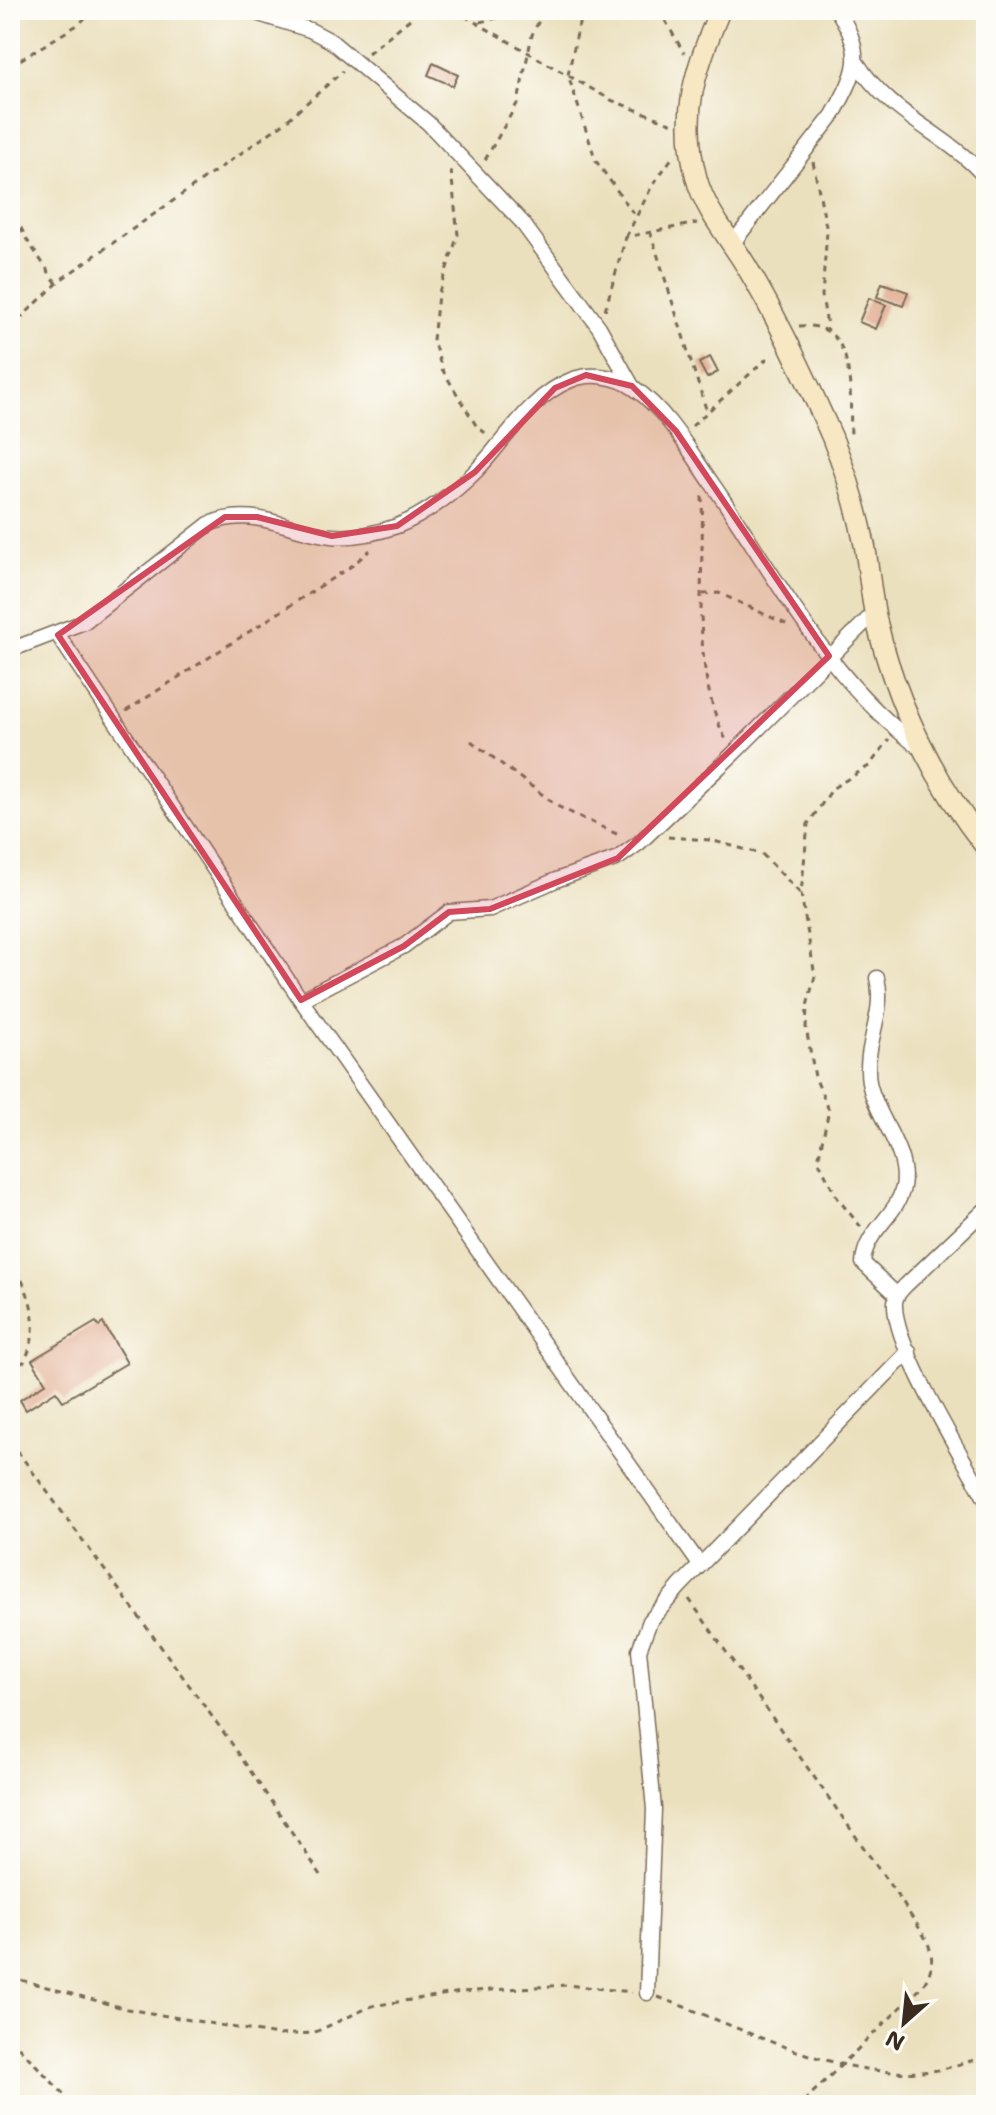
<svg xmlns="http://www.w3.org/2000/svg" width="996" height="2115" viewBox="0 0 996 2115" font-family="'Shantell Sans',sans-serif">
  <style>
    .building { fill: #e1a98e }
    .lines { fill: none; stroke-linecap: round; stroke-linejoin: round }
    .street-casing { stroke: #796a56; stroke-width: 17 }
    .secondary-casing { stroke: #796a56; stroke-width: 23 }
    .path { stroke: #796a56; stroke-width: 3; stroke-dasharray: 6 6; stroke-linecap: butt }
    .street { stroke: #fff; stroke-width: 14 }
    .secondary { stroke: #f7e8c3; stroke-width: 20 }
    .marked { fill: #d1495b; fill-opacity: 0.2; stroke: #d1495b; stroke-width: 6; stroke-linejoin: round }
  </style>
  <rect width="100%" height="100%" fill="#fdfcf7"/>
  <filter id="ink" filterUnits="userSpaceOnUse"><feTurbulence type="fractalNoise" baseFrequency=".0125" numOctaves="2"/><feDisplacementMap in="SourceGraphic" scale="16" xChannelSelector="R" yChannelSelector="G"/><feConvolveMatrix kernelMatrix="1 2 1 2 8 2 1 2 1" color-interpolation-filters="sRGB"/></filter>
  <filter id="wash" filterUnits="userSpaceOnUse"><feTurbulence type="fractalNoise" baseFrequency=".006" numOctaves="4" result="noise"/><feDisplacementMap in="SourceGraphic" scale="32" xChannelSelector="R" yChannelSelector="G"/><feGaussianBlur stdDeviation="1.8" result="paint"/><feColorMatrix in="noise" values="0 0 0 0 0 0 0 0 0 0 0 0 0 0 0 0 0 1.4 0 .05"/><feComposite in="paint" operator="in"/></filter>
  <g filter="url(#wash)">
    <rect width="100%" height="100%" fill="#ebe0be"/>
    <g id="blocks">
      <!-- building -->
      <g class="building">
        <path d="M433,63l25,12 -5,11 -25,-11z"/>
        <path d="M882,283l26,9 -5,14 -26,-9z"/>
        <path d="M869,298l17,7 -10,24 -17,-7z"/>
        <path d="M710,357l8,15 -11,6 -8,-15z"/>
        <path d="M96,1322l3,4 4,-3 24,40 -64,38 -7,-10 -30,19 -6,-10 26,-17 -14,-23z"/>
      </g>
    </g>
  </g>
  <g filter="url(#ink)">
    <use href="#blocks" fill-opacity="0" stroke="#796a56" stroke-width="2"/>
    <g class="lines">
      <defs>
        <g id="street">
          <path d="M246,10l64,20 21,11 97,82 93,98 78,106 33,59"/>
          <path d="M857,63c35,55 88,68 129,115"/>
          <path d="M732,244l101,-129c24,-44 33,-60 4,-105"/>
          <path d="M58,635l243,365 399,565"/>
          <path d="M10,650l74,-28 125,-98c43,-19 79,7 122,12 21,2 46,-3 66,-10 28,-11 58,-34 79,-55 29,-30 54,-75 95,-91 20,-8 46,-4 63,8 33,23 55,62 77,94 65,93 117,200 212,268"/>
          <path d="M877,978c9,35 -14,68 -8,104 6,34 41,69 34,105 -6,30 -38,43 -40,76l34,32"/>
          <path d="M301,1000l103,-54 45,-34 41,-3 66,-29 62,-22 21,-15 94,-89 142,-142"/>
          <path d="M986,1209l-80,76c-6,6 -12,12 -11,21 1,44 68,151 91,194"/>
          <path d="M647,1993l7,-184 -15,-159 11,-29 30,-35 229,-235"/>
        </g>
        <path id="secondary" d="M720,10c-25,59 -41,105 -23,170 9,32 34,60 51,89 32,54 59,111 84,168 14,35 26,73 33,110 4,24 6,49 11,72 20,83 57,161 110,228"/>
      </defs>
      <!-- street casing -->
      <use href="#street" class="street-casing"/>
      <!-- secondary casing -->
      <use href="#secondary" class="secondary-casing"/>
      <!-- path -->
      <g class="path">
        <path d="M454,10l157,90 62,24"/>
        <path d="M582,10l-14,65 28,86 40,56"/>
        <path d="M659,10l25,43"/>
        <path d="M480,22l51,-12"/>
        <path d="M368,53l53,-43"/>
        <path d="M10,66l69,-42 14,-14"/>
        <path d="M485,160l33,-58 14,-67 12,-25"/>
        <path d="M813,162l14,69 -5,65 6,35"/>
        <path d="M451,170l7,65 -20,60 -5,45 9,29 35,58 13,9"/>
        <path d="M10,206l17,34 30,44"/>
        <path d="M650,231l57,181"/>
        <path d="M626,237l26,-51 20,-28"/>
        <path d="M605,310l21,-73 71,-14"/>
        <path d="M799,326c60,-6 50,69 52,109"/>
        <path d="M10,328l53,-50 221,-155 59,-52"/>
        <path d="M692,426l80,-72"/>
        <path d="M702,496c3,80 -13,170 24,244"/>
        <path d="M703,594l16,-1 69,32"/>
        <path d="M126,711l227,-146 17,-15"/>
        <path d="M471,741l88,66 62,29"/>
        <path d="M668,837l42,3 52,14 39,40"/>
        <path d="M861,1227l-23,-28 -20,-39 11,-50 -14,-33 -9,-49 1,-22 8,-30 -14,-82 7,-70 25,-36 36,-22 20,-26"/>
        <path d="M10,1259c20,32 33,66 14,103l-14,4"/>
        <path d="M10,1441l220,300 91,134"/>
        <path d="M689,1599l215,306c18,30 41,48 18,82l-122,118"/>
        <path d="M10,1984l11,-4 106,29 150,26 36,-2 59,-27 89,-14 106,-7 65,7"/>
        <path d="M658,1997c85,30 181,85 274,74 18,-2 35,-11 54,-13"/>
        <path d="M10,2038l64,67"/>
      </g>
      <!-- street -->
      <use href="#street" class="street"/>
      <!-- secondary -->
      <use href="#secondary" class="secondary"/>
    </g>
  </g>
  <!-- marked area -->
  <path class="marked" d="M586,375l46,11 44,45 153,225 -211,202 -128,51 -41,3 -45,34 -103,54 -243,-365 167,-118h32l75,19 65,-10 78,-54 80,-84z"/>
  <!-- margin -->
  <rect width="996" height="2115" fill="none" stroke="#fdfcf7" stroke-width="40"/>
  <!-- north arrow -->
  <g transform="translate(904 2023) rotate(207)" stroke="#fdfcf7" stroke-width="6" paint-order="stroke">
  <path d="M0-6L14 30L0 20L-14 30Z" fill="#3b2a1e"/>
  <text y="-12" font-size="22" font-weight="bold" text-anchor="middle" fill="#3b2a1e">N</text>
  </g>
</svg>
